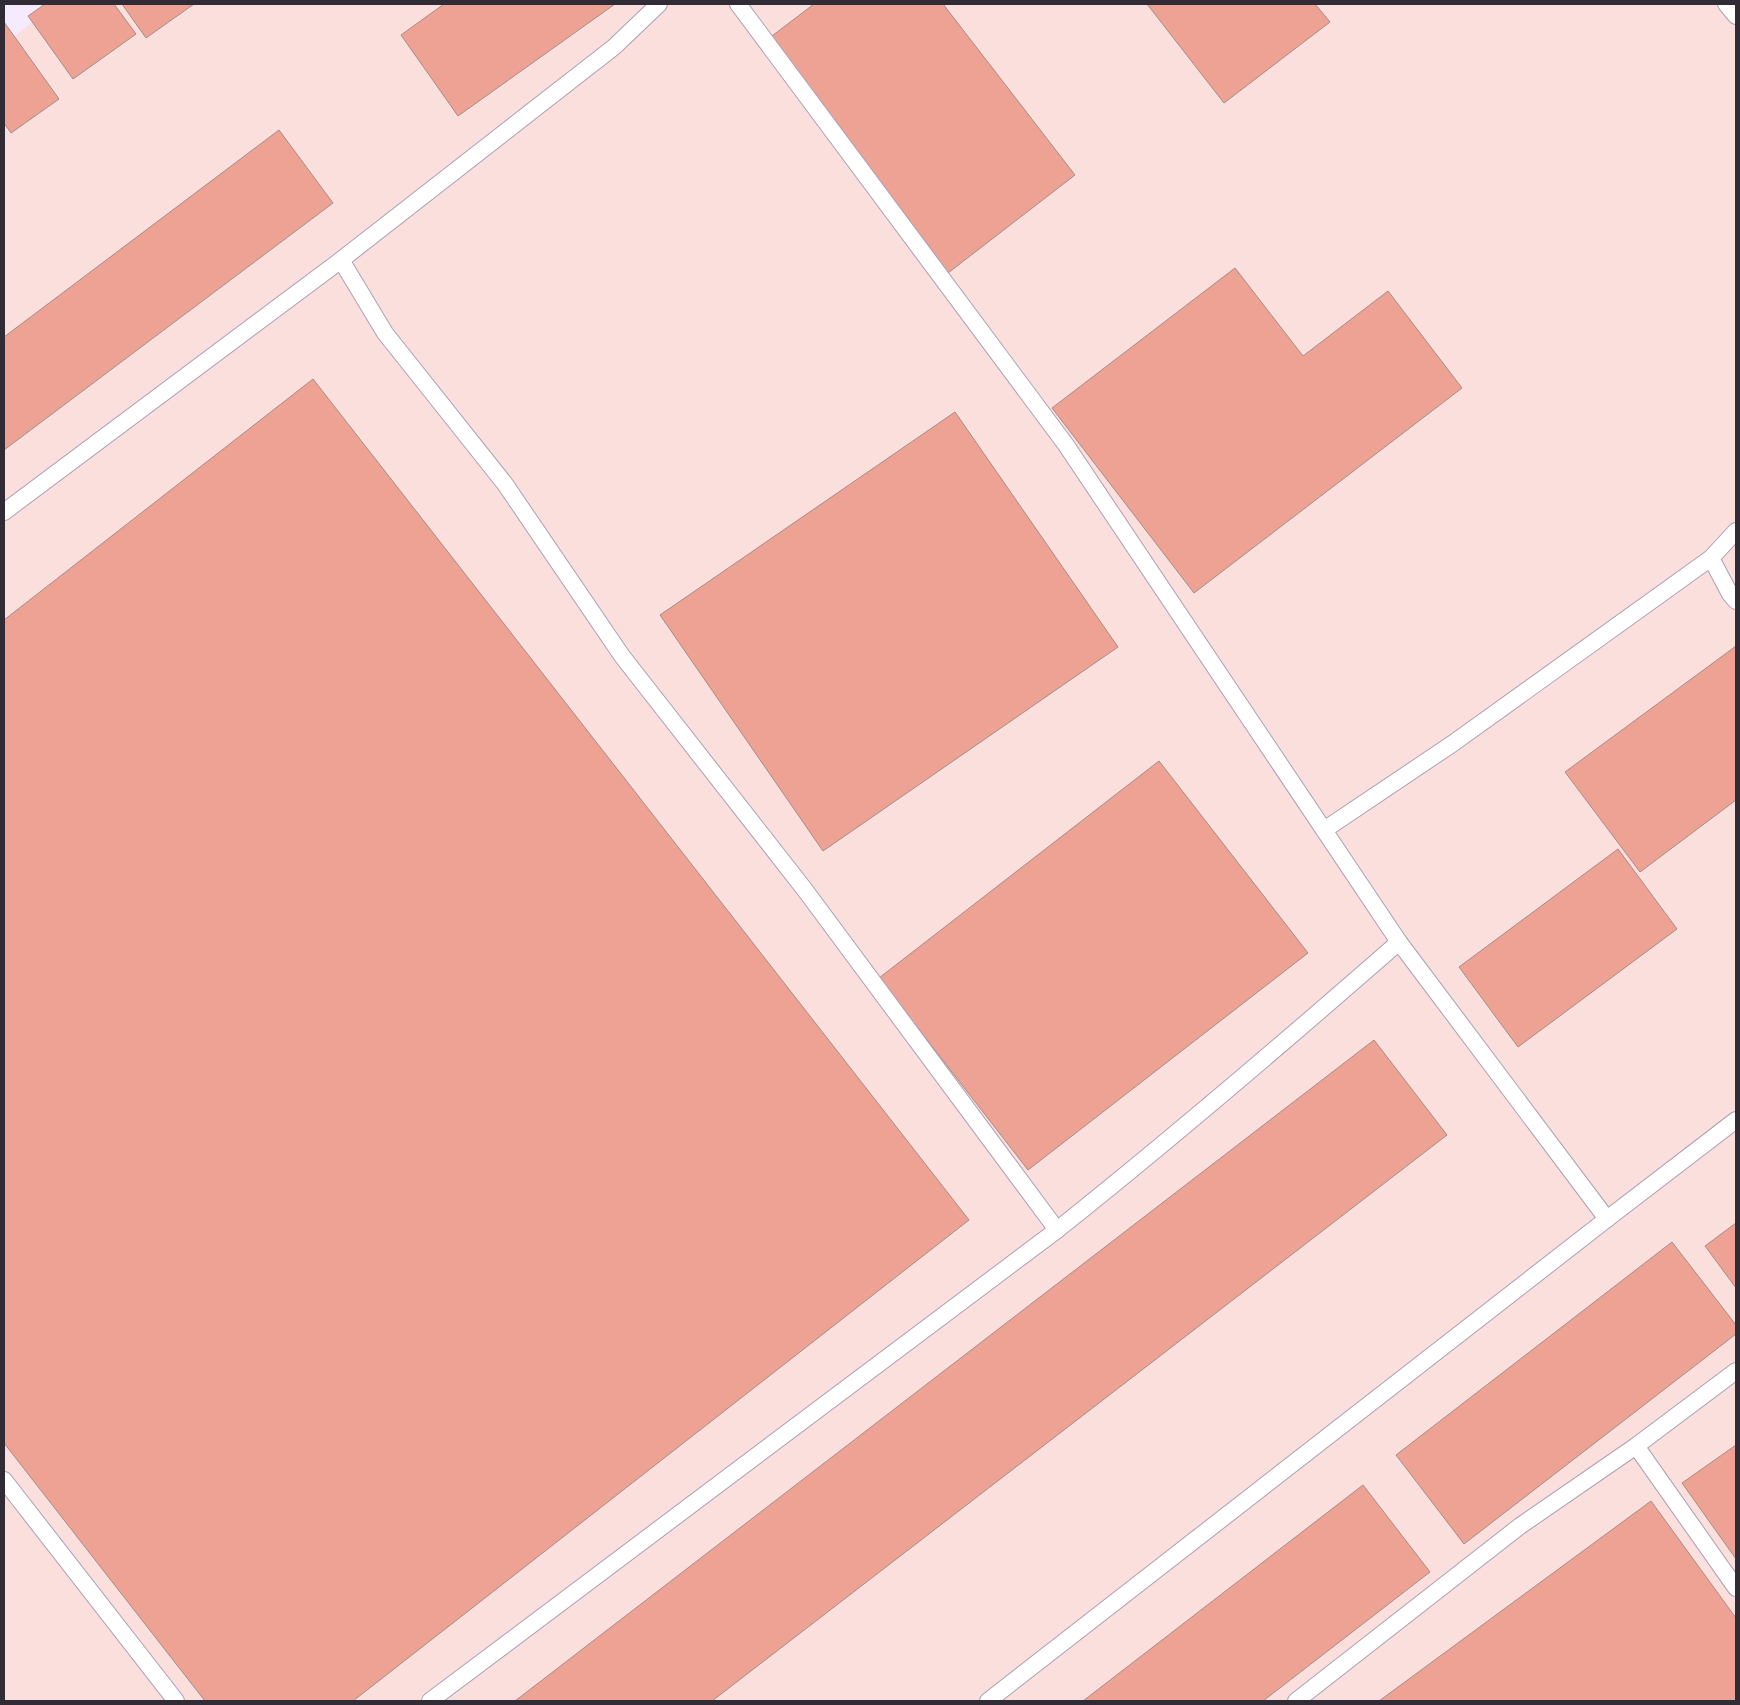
<svg xmlns="http://www.w3.org/2000/svg" width="1740" height="1705" viewBox="0 0 1740 1705" font-family="Arial,sans-serif">
  <style>
    .industrial { fill: #fadfdd }
    .building { fill: #eda294; stroke: #a78b86 }
    .lines { fill: none; stroke-linecap: round; stroke-linejoin: round }
    .service-casing { stroke: #ac9fb5; stroke-width: 18 }
    .service { stroke: #fff; stroke-width: 16 }
  </style>
  <rect width="100%" height="100%" fill="#f6ebfe"/>
  <!-- industrial -->
  <path class="industrial" d="M54,4h1682v1697h-1732v-1656z"/>
  <!-- building -->
  <g class="building">
    <path d="M45,4h69l22,30 -63,45 -45,-63z"/>
    <path d="M122,4h72l-48,34z"/>
    <path d="M444,4h171l-157,112 -57,-81z"/>
    <path d="M814,4h129l132,171 -127,98 -180,-234z"/>
    <path d="M1147,4h168l15,18 -106,81z"/>
    <path d="M4,22l55,77 -48,34 -7,-10z"/>
    <path d="M279,130l54,73 -329,247v-113z"/>
    <path d="M1235,268l68,88 85,-65 74,97 -268,205 -142,-185z"/>
    <path d="M313,379l656,841 -616,481h-148l-201,-258v-823z"/>
    <path d="M955,412l163,235 -295,204 -163,-236z"/>
    <path d="M1736,646v154l-96,72 -75,-100z"/>
    <path d="M1159,761l149,192 -280,217 -149,-192z"/>
    <path d="M1618,849l59,80 -159,118 -59,-80z"/>
    <path d="M1374,1040l73,95 -735,566h-197z"/>
    <path d="M1736,1223v65l-31,-42z"/>
    <path d="M1672,1242l64,83v9l-272,210 -68,-89z"/>
    <path d="M1736,1445v114l-54,-76z"/>
    <path d="M1363,1485l67,87 -167,129h-180z"/>
    <path d="M1651,1501l85,117v83h-357z"/>
  </g>
  <g class="lines">
    <defs>
      <g id="service">
        <path d="M738,4l328,441 333,497 208,277"/>
        <path d="M1726,4l10,12"/>
        <path d="M341,260l44,73 120,151 117,172 183,234 252,340"/>
        <path d="M4,512l337,-252 273,-213 45,-43"/>
        <path d="M1736,531l-25,27 19,36 6,7"/>
        <path d="M1324,830l128,-86 259,-186"/>
        <path d="M1636,1446l100,142"/>
        <path d="M4,1480l172,221"/>
        <path d="M430,1701l627,-471c117,-93 230,-190 342,-288"/>
        <path d="M988,1701l619,-482 129,-99"/>
        <path d="M1296,1701l224,-175 116,-80 100,-75"/>
      </g>
    </defs>
    <!-- service casing -->
    <use href="#service" class="service-casing"/>
    <!-- service -->
    <use href="#service" class="service"/>
  </g>
  <!-- border -->
  <rect width="1740" height="1705" fill="none" stroke="#302b34" stroke-width="10"/>
</svg>
